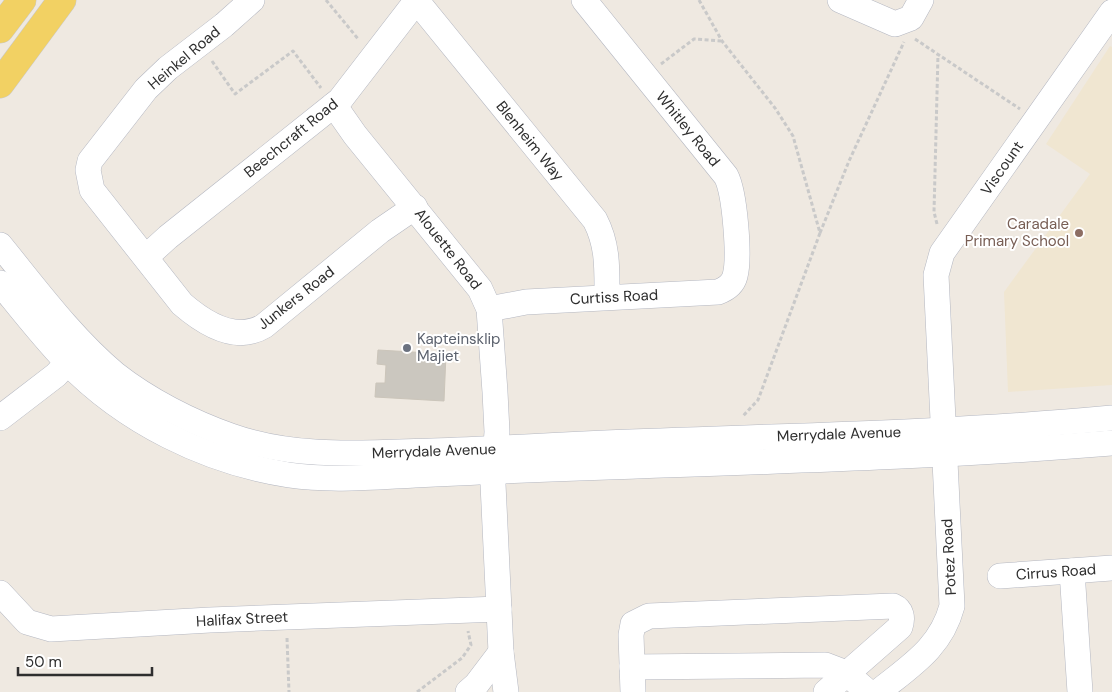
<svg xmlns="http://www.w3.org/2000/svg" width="1112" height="692" viewBox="0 0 1112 692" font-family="'DM Sans',sans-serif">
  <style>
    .education { fill: #f0e6d1 }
    .building { fill: #cbc7bf; stroke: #cbc5ba }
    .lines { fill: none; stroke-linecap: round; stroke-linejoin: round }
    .minor-casing { stroke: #b4b7c1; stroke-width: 26 }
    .major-casing { stroke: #c9c9c9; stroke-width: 29 }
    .path { stroke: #c9c9c9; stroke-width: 3; stroke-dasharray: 4 2.5; stroke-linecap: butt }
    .minor { stroke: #fff; stroke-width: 25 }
    .major { stroke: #f2d163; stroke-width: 28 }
    .education-dot { fill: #8d6e63; stroke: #fff; stroke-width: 2 }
    .worship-dot { fill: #6b7280; stroke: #fff; stroke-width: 2 }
    .labels { text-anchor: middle; stroke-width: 4; stroke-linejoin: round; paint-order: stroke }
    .street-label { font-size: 15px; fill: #2e2e2e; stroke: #fff }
    .education-label { font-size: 15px; fill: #785e54; stroke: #fff; text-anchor: end }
    .worship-label { font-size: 15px; fill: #5b616d; stroke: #fff; text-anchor: start }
  </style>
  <rect width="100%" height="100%" fill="#efe9e1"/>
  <!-- education -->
  <path class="education" d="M1110,46l2,1v338l-104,7 -4,-100 86,-118 -44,-30z"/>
  <!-- building -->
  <path class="building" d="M378,350l68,4 -2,47 -69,-4 1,-14h9l1,-18 -9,-1z"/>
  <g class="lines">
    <defs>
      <g id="minor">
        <path d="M252,0l-28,25 -56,43 -22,21 -56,72 -2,9 4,20 90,114c22,19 54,39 82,22l116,-95 35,-24"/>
        <path d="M416,0l179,220c13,25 12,48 12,76"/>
        <path d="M840,0l55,24 16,-6 10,-18"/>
        <path d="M334,105l21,30 125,154 9,20 6,83 2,40 -4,52 8,168 5,40"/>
        <path d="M0,245c36,44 71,92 115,129 33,26 76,48 116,62 65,23 133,17 201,15 57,-2 115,-5 173,-8 169,-7 338,-9 507,-25"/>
        <path d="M146,257l22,-20 172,-137 77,-100"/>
        <path d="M0,283c22,27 43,54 66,78 59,61 140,101 223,114 41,6 85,2 126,0 232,-12 465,-13 697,-32"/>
        <path d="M489,309l37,-7 192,-10c8,-3 15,-8 17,-16 5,-18 0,-83 -9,-100l-142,-176"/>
        <path d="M0,418l56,-43 23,-25"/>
        <path d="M1072,571l8,121"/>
        <path d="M1000,576l112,-8"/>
        <path d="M0,593l27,29 24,7 159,-9 289,-11"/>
        <path d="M632,667l193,-2 21,8 22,19"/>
        <path d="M468,692l8,-7 25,-33"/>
        <path d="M633,692l-2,-57 2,-11 16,-8 244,-10c9,4 10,12 7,21l-74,65"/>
        <path d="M878,692c32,-26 63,-44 74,-86l-16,-331 6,-22 170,-241"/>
      </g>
      <g id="major">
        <path d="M0,29l22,-29"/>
        <path d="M0,84l62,-84"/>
      </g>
    </defs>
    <!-- minor casing -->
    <use href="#minor" class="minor-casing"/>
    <!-- major casing -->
    <use href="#major" class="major-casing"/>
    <!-- path -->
    <g class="path">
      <path d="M326,0l33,40"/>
      <path d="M699,0l23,41 53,67 18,28 27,97 -62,167 -15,16"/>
      <path d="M915,39l105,70"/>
      <path d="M212,61l23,33 58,-43 28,37"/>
      <path d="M661,64l33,-25 27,2"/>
      <path d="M937,224l-3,-12 4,-158"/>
      <path d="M820,233l29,-72 55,-119"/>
      <path d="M287,638l2,54"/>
      <path d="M417,692l45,-34 9,-13 -3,-14"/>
    </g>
    <!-- minor -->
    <use href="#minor" class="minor"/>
    <!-- major -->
    <use href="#major" class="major"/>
  </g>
  <!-- markers -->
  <circle class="education-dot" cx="1079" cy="233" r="5"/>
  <circle class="worship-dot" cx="407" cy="348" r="5"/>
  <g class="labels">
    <!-- street labels -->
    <g class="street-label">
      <text transform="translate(184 58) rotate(-40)" y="5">Heinkel Road</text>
      <text transform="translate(688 129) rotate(51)" y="5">Whitley Road</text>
      <text transform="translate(291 138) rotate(-39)" y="5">Beechcraft Road</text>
      <text transform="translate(530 141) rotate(51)" y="5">Blenheim Way</text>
      <text transform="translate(1002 168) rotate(-55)" y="5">Viscount</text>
      <text transform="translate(448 249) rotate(52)" y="5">Alouette Road</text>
      <text transform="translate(614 297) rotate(-3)" y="5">Curtiss Road</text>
      <text transform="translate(296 298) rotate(-38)" y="5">Junkers Road</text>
      <text transform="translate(839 434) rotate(-2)" y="5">Merrydale Avenue</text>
      <text transform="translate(434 451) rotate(-2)" y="5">Merrydale Avenue</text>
      <text transform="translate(949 557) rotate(-93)" y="5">Potez Road</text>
      <text transform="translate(1056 572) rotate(-4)" y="5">Cirrus Road</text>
      <text transform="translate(242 619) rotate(-3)" y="5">Halifax Street</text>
    </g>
    <!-- education labels -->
    <g class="education-label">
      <text x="1069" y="229">Caradale<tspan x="1069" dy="17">Primary School</tspan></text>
    </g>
    <!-- worship labels -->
    <g class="worship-label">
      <text x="417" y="344">Kapteinsklip<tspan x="417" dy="17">Majiet</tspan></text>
    </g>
  </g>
  <!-- scale -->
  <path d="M18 667v8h134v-8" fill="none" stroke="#2e2e2e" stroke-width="2.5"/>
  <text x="25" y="667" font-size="15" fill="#2e2e2e" stroke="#ffffff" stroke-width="4" paint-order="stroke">50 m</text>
</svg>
